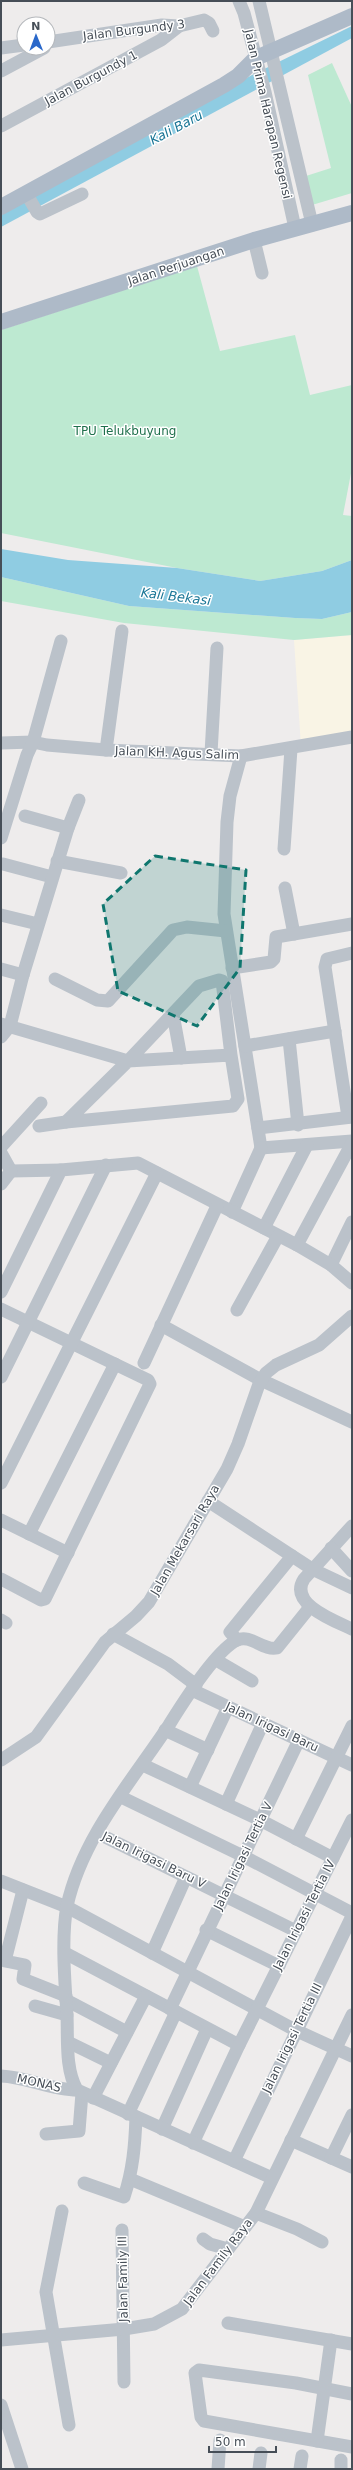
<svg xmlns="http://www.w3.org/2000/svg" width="353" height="2470" viewBox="0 0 353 2470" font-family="'DejaVu Sans',sans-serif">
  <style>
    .commercial { fill: #f9f4e5 }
    .green { fill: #bde9d1 }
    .water { fill: #8fcce2 }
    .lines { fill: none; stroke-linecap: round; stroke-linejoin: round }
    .minor { stroke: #bbc2ca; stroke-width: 13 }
    .major { stroke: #aebac8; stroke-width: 16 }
    .marked { fill: #0f766e; fill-opacity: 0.2; stroke: #0f766e; stroke-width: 3; stroke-dasharray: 8 5; stroke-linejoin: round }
    .labels { text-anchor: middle; stroke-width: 3; stroke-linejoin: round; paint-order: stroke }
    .street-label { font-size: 12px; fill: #464e57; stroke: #fff }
    .park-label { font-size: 12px; fill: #1f704c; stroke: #fff }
    .water-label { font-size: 13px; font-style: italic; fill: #1a7696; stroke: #fff }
  </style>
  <rect width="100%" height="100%" fill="#eeecec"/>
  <!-- commercial -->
  <path class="commercial" d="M352,635v102l-51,9 -7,-106z"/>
  <!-- green -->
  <g class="green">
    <path d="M332,63l20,44v86l-40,12 -6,-29 25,-8 -23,-93z"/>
    <path d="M197,266l23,85 75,-16 15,60 42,-10v83l-9,47 9,1v44l-30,11 -62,10 -83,-13 -176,-35v-203z"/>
    <path d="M1,577l128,29 166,12 27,1 30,-7v23l-58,5 -170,-17 -123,-22z"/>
  </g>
  <!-- water -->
  <g class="water">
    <path d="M352,26v12l-351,189v-12l251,-140z"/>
    <path d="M1,549l67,11 109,8 83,13 62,-10 30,-11v52l-30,7 -27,-1 -166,-12 -128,-29z"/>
  </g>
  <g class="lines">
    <!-- minor -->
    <g class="minor">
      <path d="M239,1l5,12 21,79 30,136"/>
      <path d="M259,1l53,223"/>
      <path d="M48,42l114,-17 17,1 25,-6 5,3 4,8"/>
      <path d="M1,48l23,-3"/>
      <path d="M1,71l43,-23"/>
      <path d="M1,126l160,-86 18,-14"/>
      <path d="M26,193l11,19 3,2 42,-20"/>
      <path d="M254,240l8,33"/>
      <path d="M1,743l32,-1 14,3 59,5 135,6 111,-19"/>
      <path d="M106,750l16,-119"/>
      <path d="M211,753l6,-105"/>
      <path d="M241,756l-11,40 -3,26 -3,92 37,234"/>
      <path d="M68,828l11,-28"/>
      <path d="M1,838l26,-83 6,-13 28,-101"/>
      <path d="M284,849l7,-100"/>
      <path d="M57,861l64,12"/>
      <path d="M3,864l49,13"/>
      <path d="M285,888l9,46"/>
      <path d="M1,915l37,9"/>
      <path d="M232,968l39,-6 3,-3 2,-22 76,-13"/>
      <path d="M1,969l22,6"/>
      <path d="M55,979l42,21 11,1 65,-71 14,-3 39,4"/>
      <path d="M173,1014l8,44"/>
      <path d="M1,1024l127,37 71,-75 20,-6 3,1 9,74 -103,6 -62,61 167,-16 5,-7 -7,-44"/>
      <path d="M1,1037l9,-11 13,-51 45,-147 -43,-12"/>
      <path d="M289,1039l9,86"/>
      <path d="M245,1046l90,-15"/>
      <path d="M348,1117l-23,-150 2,-8 25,-6"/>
      <path d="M39,1126l27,-4"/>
      <path d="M258,1128l94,-11"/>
      <path d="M1,1147l40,-44"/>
      <path d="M261,1148l91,-7"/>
      <path d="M1,1153l10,18 50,-1"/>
      <path d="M1,1184l10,-13"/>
      <path d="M232,1212l29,-64"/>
      <path d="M264,1228l43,-83"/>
      <path d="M297,1245l55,-102"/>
      <path d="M331,1265l21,-43"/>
      <path d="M1,1292l60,-122 77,-7 159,82 34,20 21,18"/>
      <path d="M1,1309l147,71 2,4 -105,215 -4,1 -40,-21"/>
      <path d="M237,1310l41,-74"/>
      <path d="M161,1325l100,55 91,42"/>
      <path d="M144,1363l73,-157"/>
      <path d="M1,1377l105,-212"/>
      <path d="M1,1483l156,-310"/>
      <path d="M208,1501l104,68 40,19"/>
      <path d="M1,1520l67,33"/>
      <path d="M352,1526l-48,53c-16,25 31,42 48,50"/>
      <path d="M29,1534l86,-170"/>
      <path d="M331,1548l21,23"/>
      <path d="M1,1620l5,3"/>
      <path d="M113,1634l55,30 28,21"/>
      <path d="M237,1640l-7,-8 62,-76"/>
      <path d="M216,1660l36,21"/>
      <path d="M192,1690l160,75"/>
      <path d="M165,1730l43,20"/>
      <path d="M1,1760l35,-23 69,-95 31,-26 13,-14 78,-133 11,-25 21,-60 7,-11 10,-8 43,-20 33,-29"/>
      <path d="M143,1765l117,55 73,38"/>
      <path d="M190,1787l38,-80"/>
      <path d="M121,1797l122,59 109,57"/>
      <path d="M226,1804l37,-81"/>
      <path d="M97,1833l199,98"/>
      <path d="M296,1839l56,-113"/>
      <path d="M1,1881l66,26 228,123 57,26"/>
      <path d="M23,1890l-18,71 20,4 -2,14 43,17"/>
      <path d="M206,1930l73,36"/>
      <path d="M65,1953l174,92"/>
      <path d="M152,1953l34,-76"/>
      <path d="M66,2000l61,32"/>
      <path d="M35,2006l32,9"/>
      <path d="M170,2009l129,-269"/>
      <path d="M68,2042l43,21"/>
      <path d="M1,2076c26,1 50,14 76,14"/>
      <path d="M93,2098l53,-102"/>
      <path d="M128,2114l48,-102"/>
      <path d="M162,2129l45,-100"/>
      <path d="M46,2134l33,-3 3,-38"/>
      <path d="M291,2140l61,27"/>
      <path d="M193,2143l46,-98 113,-225"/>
      <path d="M331,2158l21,-43"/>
      <path d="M234,2161l118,-245"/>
      <path d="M272,2178l-195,-88c-12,-21 -9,-51 -10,-75 -2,-31 -6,-78 0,-109 15,-68 64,-124 102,-181 13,-21 46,-74 68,-85 14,-6 26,11 40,8l33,-41"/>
      <path d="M130,2179l115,48"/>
      <path d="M84,2183l40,14c9,-27 11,-52 12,-80"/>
      <path d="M62,2211l-16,81 23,133"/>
      <path d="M256,2213l41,16 25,13"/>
      <path d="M122,2230l2,152"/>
      <path d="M203,2239l7,5 18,5"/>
      <path d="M228,2323l124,21"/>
      <path d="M1,2340l123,-11 30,-5 28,-15 74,-96 96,-198"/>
      <path d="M352,2394l-56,-11 -97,-13 -4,3 6,44 3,4 148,26"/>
      <path d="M1,2405l21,64"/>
      <path d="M317,2441l14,-101"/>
      <path d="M218,2469l2,-29"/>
      <path d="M259,2469l2,-16"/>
      <path d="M300,2469l2,-13"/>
      <path d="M341,2469v-9"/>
    </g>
    <!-- major -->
    <g class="major">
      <path d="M1,207l223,-122 14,-9 18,-18 96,-42"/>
      <path d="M1,322l253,-82 98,-27"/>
    </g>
  </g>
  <!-- marked area -->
  <path class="marked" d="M155,856l91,14 -6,98 -43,58 -79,-35 -15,-87z"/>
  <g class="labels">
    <!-- street labels -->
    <g class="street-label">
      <text transform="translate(134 30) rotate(-7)" y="4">Jalan Burgundy 3</text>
      <text transform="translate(91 78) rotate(-28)" y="4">Jalan Burgundy 1</text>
      <text transform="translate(268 114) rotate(77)" y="4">Jalan Prima Harapan Regensi</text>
      <text transform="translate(176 266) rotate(-18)" y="4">Jalan Perjuangan</text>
      <text transform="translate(177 753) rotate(2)" y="4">Jalan KH. Agus Salim</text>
      <text transform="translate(185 1540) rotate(-60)" y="4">Jalan Mekarsari Raya</text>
      <text transform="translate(272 1727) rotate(25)" y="4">Jalan Irigasi Baru</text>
      <text transform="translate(243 1856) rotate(-64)" y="4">Jalan Irigasi Tertia V</text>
      <text transform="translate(154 1860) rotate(26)" y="4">Jalan Irigasi Baru V</text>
      <text transform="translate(304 1915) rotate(-63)" y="4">Jalan Irigasi Tertia IV</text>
      <text transform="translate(292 2038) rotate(-64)" y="4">Jalan Irigasi Tertia III</text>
      <text transform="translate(39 2083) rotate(13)" y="4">MONAS</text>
      <text transform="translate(218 2262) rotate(-53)" y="4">Jalan Family Raya</text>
      <text transform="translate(123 2279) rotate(-91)" y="4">Jalan Family III</text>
    </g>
    <!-- park labels -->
    <g class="park-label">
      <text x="125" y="435">TPU Telukbuyung</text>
    </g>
    <!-- water labels -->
    <g class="water-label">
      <text transform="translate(176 127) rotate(-28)" y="5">Kali Baru</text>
      <text transform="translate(176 596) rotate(7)" y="5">Kali Bekasi</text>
    </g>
  </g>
  <!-- border -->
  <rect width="353" height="2470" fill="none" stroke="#464e57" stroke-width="4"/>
  <!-- north arrow -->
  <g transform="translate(36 36) rotate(359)"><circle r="19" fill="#ffffff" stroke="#b5b8bc"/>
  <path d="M0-3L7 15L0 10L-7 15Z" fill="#2a68ca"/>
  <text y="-6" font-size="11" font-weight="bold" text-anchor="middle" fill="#464e57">N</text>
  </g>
  <!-- scale -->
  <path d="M209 2446v6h67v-6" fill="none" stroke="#464e57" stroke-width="2"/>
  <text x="215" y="2446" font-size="12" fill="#464e57" stroke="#ffffff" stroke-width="3" paint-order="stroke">50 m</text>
</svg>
